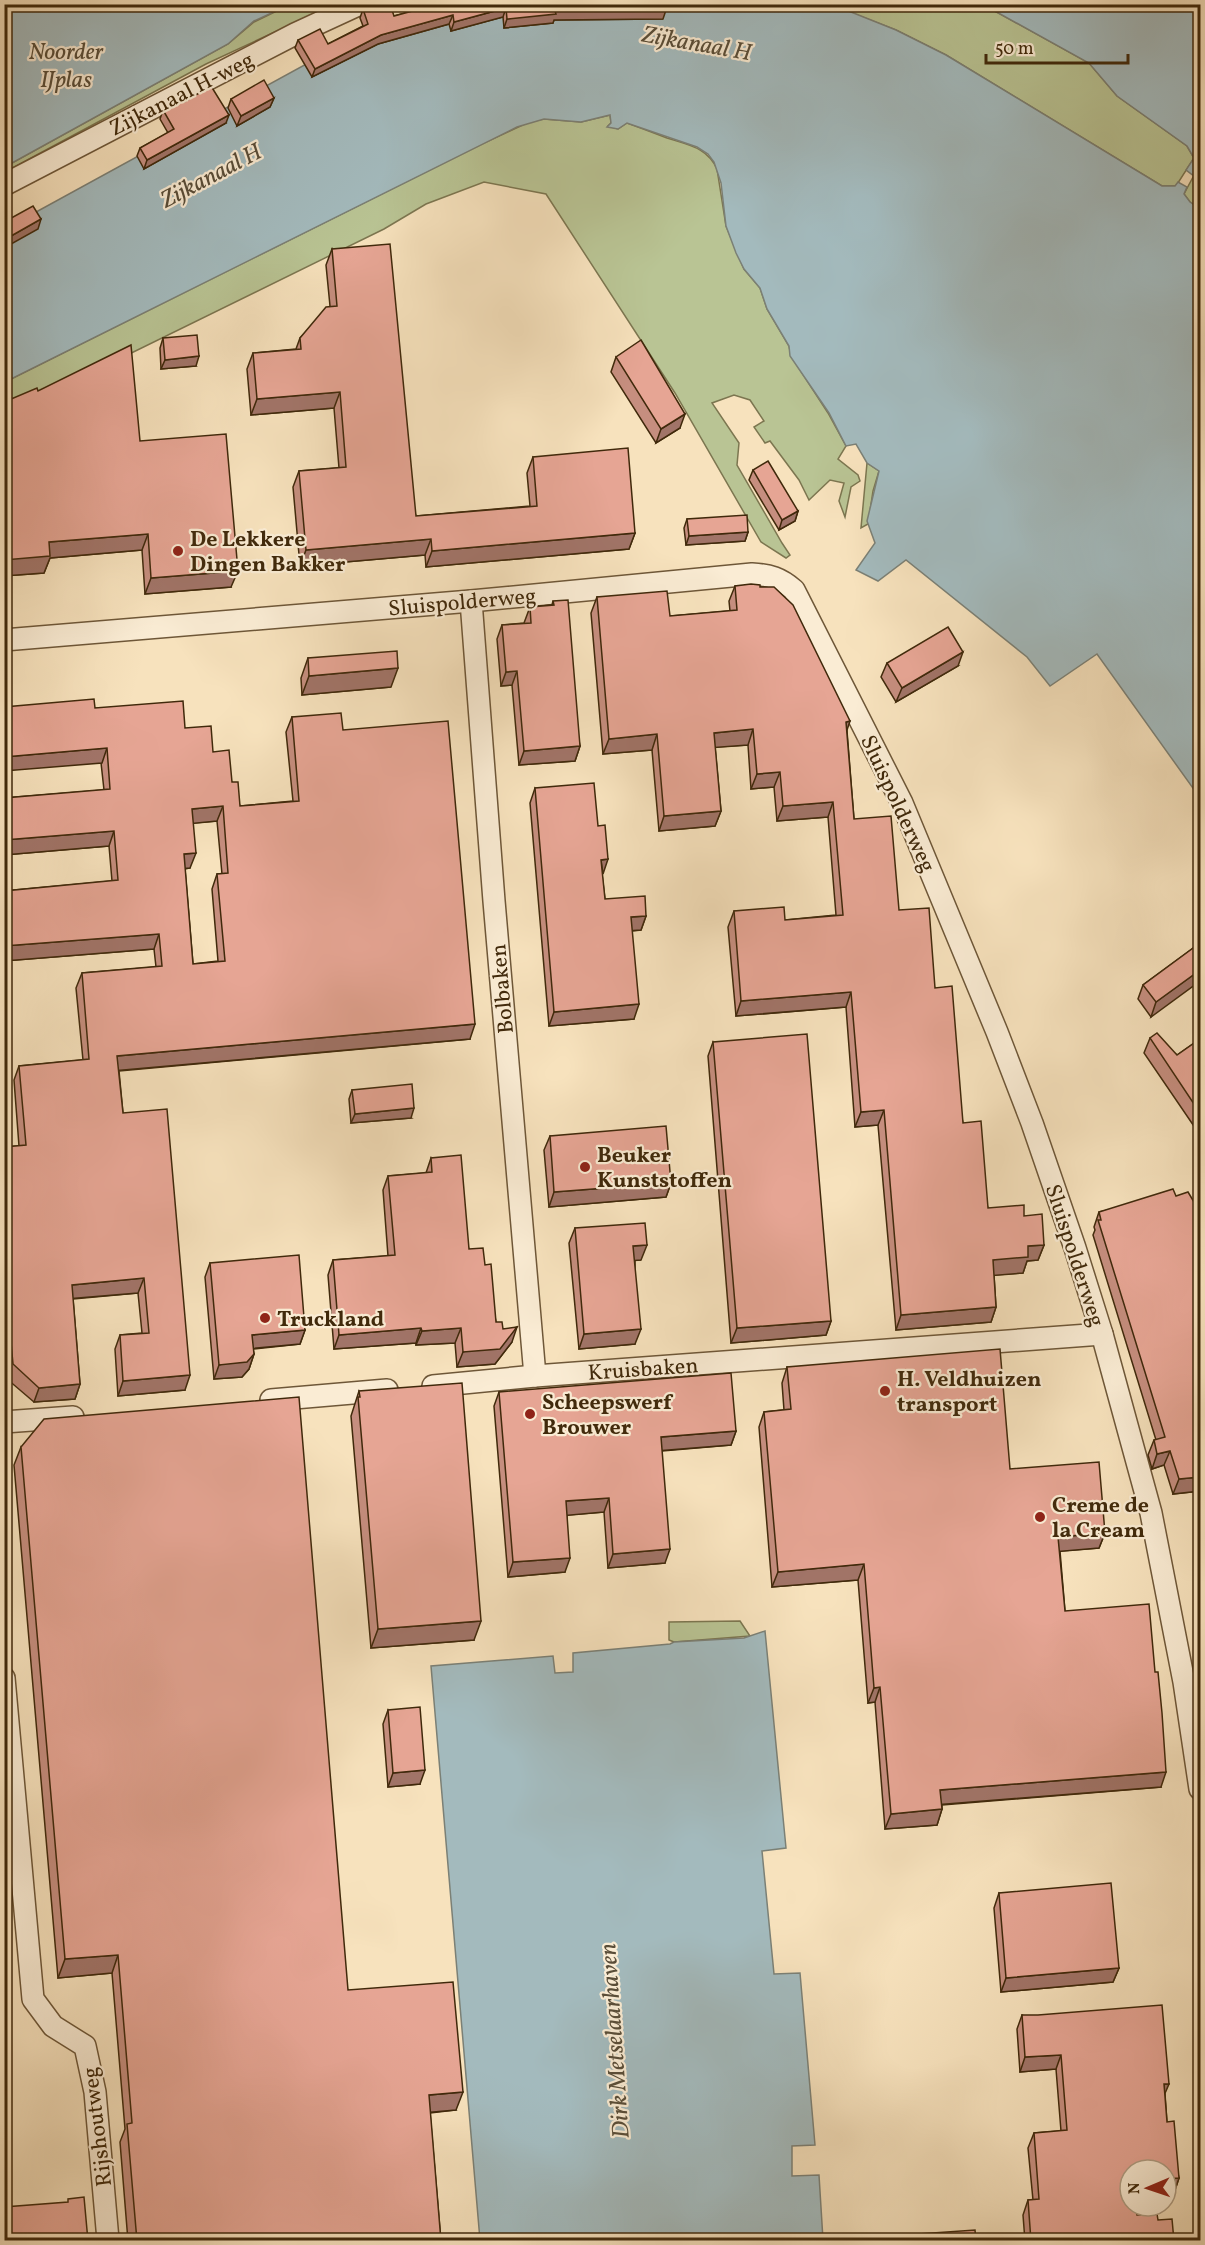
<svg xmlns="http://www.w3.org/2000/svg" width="1205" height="2245" viewBox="0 0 1205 2245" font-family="Vollkorn,serif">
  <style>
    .green { fill: #b9c494; stroke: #7c7650; stroke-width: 1.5 }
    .water { fill: #a3babd; stroke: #7b8076; stroke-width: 1.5 }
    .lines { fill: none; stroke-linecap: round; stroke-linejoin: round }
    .minor-casing { stroke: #6e5738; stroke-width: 24 }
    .minor { stroke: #faecd4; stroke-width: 21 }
    .wall { fill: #c68e7f; stroke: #40290b; stroke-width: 1.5; fill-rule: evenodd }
    .shaded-wall { fill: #a17468; stroke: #40290b; stroke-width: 1.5 }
    .building { fill: #e6a594; stroke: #40290b; stroke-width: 1.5; fill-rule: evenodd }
    .poi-dot { fill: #8f2418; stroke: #faecd4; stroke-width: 2 }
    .labels { text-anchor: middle; stroke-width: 4.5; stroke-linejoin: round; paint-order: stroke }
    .street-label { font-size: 22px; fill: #40290b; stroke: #faecd4 }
    .poi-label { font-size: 22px; font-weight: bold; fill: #40290b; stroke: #faecd4; text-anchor: start }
    .water-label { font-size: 24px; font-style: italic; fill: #594d38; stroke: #faecd4 }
  </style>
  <rect width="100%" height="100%" fill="#f7e2bd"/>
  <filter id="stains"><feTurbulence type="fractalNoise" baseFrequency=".00333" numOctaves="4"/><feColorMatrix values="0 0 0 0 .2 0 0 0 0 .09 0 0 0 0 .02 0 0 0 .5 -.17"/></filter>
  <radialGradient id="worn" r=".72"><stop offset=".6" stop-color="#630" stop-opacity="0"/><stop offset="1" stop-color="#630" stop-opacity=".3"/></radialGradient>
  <!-- green -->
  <g class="green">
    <path d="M289,5h44l-127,59 -201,108v-9h7l216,-119 26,-22z"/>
    <path d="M831,5h153l105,58 28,33 70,50 7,12 -18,28h-14l-216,-131 -50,-25z"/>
    <path d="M610,115l1,8 -3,3 10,3 9,-6c14,5 27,10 40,15 21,7 40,9 50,31l9,57 18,43 16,19 7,21 22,37 2,10 37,57 18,33 -8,13 20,16 2,6 -9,6 -6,30 -6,-16 5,-18 -14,-3 -21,20 -10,-20 -29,-39 -5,2 -11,-16 10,-6 -14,-21 -16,-5 -22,8 27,40 -2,22 45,78 8,12 -4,3 -25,-16 -86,-149 -129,-199 -62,-12 -58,22 -42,25 -379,186v-33l479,-239 45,-21 15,-3 37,3z"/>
    <path d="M1200,164v45l-10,-7 -6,-8z"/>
    <path d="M867,463l12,8 -6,20 -5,33 -7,4z"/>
    <path d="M740,1621l10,15 -76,6 -5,-2v-18z"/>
  </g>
  <!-- water -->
  <g class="water">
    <path d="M831,4l65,26 50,25 216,131h13l3,-4 9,5 -3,7 6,8 10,7v589l-103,-144 -47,32 -23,-29 -121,-97 -28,21 -22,-11 19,-27 -8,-22 12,-50 -12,-8 -11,-19 -10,2 -17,-33 -39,-57 -1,-10 -22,-37 -7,-21 -16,-19 -8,-16 -10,-27 -5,-43 -7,-21 -6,-8 -11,-7 -70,-24 -9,6 -11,-2 4,-4 -1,-8 -29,7 -37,-3 -27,8 -512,255v-153l358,-196 92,-28z"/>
    <path d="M4,5l1,-1 284,1 -35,16 -26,23 -216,119h-7z"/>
    <path d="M984,5h216v159l-6,12 -8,-6 8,-12 -7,-12 -70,-50 -28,-33z"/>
    <path d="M765,1631l21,217 -24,3 12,123 26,-1 15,172 -23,1v30l27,-1 4,65h-343l-49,-574 122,-10 2,17 18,-1v-19l97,-9 4,-2 70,-4z"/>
  </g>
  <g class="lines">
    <defs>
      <g id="minor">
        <path d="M4,185l291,-151 65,-30"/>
        <path d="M471,601l23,300 41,475"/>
        <path d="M4,640l467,-39 281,-27c18,1 28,4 42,16l108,213 95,229 35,91 43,125 27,86 49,179 33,169 16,107"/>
        <path d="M433,1386l102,-10 567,-42"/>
        <path d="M271,1400l116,-10"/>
        <path d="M4,1422l69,-5"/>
        <path d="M4,1678l29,321 20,27 32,20 10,46 13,148"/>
      </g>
    </defs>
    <!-- minor casing -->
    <use href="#minor" class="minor-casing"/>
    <!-- minor -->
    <use href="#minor" class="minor"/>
  </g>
  <!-- wall -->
  <g class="wall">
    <path d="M438,4l225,15 -109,1 -1,3 -49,5 -1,-11 -52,14 -2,-7 -71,20 -66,33 -17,-29 3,-8 30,4 35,-18 -3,-8 3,-9 31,7z"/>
    <path d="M274,98l-4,9 -33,19 -9,-18 3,-9z"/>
    <path d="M184,102l42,21 -82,46 -7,-13 3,-8 28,-15 -8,-14 3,-9z"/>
    <path d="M332,249l84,267 114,-10 -3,-33 6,-16 102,76 -6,16 -203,18 -1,-12 -125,11 -7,-79 6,-16 40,-3 -5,-60 -83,7 -4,-46 6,-16 43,-4 4,-11 30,-32 -4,-41z"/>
    <path d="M163,338l33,28 -35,3 -1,-21z"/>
    <path d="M616,357l64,71 -24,15 -45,-71z"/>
    <path d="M38,391l102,50 91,146 -86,7 -3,-44 -92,8 -6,15 -40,3v-174z"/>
    <path d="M753,470l45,41 -3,10 -16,9 -30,-50z"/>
    <path d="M687,519l61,13 -3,9 -59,4 -2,-17z"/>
    <path d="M735,586l25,1 87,144 7,88 81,169 28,135 25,85 36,8 20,29 -6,15 -11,1 -4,12 -29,2 2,32 -5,15 -95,8 -18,-205 -23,2 -9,-120 -110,9 -8,-89 6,-16 51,9 51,-5 -8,-98 -51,4 -3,-34 -23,2 -3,-44 -33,2 6,64 -6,15 -56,5 -7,-81 -49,4 -12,-141 6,-16 73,19 60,-5 -1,-10z"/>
    <path d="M553,601l27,145 -5,15 -56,4 -7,-80 -11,1 -4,-47 5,-14 22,-2 6,-16 22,-2z"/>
    <path d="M308,658l83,29 -89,8 -1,-17z"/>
    <path d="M887,663l71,3 -62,36 -15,-25z"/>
    <path d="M95,708l90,20 28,24 19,30 8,24 53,-5 -7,-69 6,-15 51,13 127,309 -351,32 4,42 62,277 -67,6 -3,-47 5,-14 22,-2 -4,-40 -65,6 7,85 -5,15 -41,3 -27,-23 -3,-34v-198l15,-1 -5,-66 5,-14 64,-6 -7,-72 6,-15 74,-6 -2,-18 -150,12v-70l108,-10 -3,-35 -105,9v-57l100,-8zM217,821l5,53h-5l-5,15 6,72 -25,3 -8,-95 5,-1 3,-45z"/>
    <path d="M535,788l67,86 3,25 41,17 -5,14 -9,1 2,88 -85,7 -19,-223z"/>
    <path d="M1200,943l-49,74 -13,-18 5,-14z"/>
    <path d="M1150,1038l27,17 23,-16v96l-56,-82z"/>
    <path d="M713,1042l118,279 -5,14 -95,8 -23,-287z"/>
    <path d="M352,1090l59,28 -60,5 -2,-24z"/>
    <path d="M550,1136l121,47 -5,14 -117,10 -5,-57z"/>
    <path d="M431,1158l38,91 16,16 11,57 7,7 9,13 -17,22 -38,3 -2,-24 -39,2v-2l-82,6 -6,-74 5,-15 55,-4 -5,-66 5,-14 38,-3z"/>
    <path d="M1176,1196l24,16v279l-27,3 -9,-29 -12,4 -4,-14 6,-15h2l-63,-205 2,-5 -1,-3 5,-15z"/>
    <path d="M575,1228l66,32h-6v84l-56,5 -10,-106z"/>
    <path d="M210,1263l95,67 -5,14 -47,5 1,5 -5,15 -7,8 -28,2 -9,-102z"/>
    <path d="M787,1367l223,102 95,64 -6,15 -39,3 5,60 96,176 -219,18v4l-5,16 -52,4 -10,-127 -7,1 -10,-123 -86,7 -13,-160 5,-15 20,-2 -2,-27z"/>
    <path d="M359,1391l115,249 -103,8 -20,-232z"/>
    <path d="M499,1392l237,39 -5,14 -69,6 3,112 -57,5 -4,-56 -37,3 -2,57 -57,5 -14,-171z"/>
    <path d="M21,1447l327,543 108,120 -26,3 11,128h-313l-8,-99 5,-13 -13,-156 -54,5 -44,-513z"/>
    <path d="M388,1710l32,74 -32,3 -5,-63z"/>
    <path d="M999,1893l120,75 -6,14 -112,10 -7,-84z"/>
    <path d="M1022,2015l143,79 2,28 12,56 -5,15 -44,-23 7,45 21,5 16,21h-149l-2,-26 5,-15h5l-5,-52 6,-15 27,-2 -5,-62 -36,3 -3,-43z"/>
  </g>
  <!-- shaded-wall -->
  <g class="shaded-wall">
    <path d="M506,8l-3,9 -52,14 3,-9z"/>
    <path d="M666,10l-3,9 -109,1 -1,3 -49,5 3,-9 48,-8z"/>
    <path d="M453,15l-4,9 -71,20 -66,33 3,-8 66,-34z"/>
    <path d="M274,98l-4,9 -33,19 4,-10z"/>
    <path d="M229,115l-3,8 -82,46 3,-9z"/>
    <path d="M41,219l-3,10 -34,19v-8z"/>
    <path d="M199,356l-3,10 -35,3 4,-9z"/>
    <path d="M340,392l-6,16 -83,7 6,-16z"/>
    <path d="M685,414l-5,14 -24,15 5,-14z"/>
    <path d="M798,511l-3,10 -16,9 3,-10z"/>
    <path d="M748,532l-3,9 -59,4 3,-9z"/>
    <path d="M635,533l-6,16 -203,18 6,-16z"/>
    <path d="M148,534l-6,16 -92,8 -6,15 -40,3v-16l45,-18z"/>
    <path d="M431,539l-6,16 -125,11 6,-16z"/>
    <path d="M238,571l-7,16 -86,7 6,-16z"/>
    <path d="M963,652l-5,14 -62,36 6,-14z"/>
    <path d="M398,668l-7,19 -89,8 7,-19z"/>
    <path d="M517,671l-5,14 -11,1 5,-14z"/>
    <path d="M850,721l-5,15 1,-14z"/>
    <path d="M753,729l-5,16 -40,3 6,-15z"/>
    <path d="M657,734l-5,16 -49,4 6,-15z"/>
    <path d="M580,746l-5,15 -56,4 5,-14z"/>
    <path d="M107,748l-5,15 -98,8v-14z"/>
    <path d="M780,772l-6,15 -23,2 6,-15z"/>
    <path d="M833,802l-5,15 -51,4 6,-15z"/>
    <path d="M223,806l-6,15 -30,3 5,-15z"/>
    <path d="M721,811l-6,15 -56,5 5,-15z"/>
    <path d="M114,831l-5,15 -105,9v-15z"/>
    <path d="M196,853l-6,15 -12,1 6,-15z"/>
    <path d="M608,859l-5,15 -2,-14z"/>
    <path d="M646,916l-5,14 -15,1 5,-14z"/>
    <path d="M159,934l-5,15 -150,12v-15z"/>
    <path d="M1200,970v11l-49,36 5,-15z"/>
    <path d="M851,992l-5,15 -110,9 5,-15z"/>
    <path d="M639,1004l-5,15 -85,7 5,-14z"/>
    <path d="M475,1024l-5,15 -358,32 5,-15z"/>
    <path d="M414,1108l-3,10 -60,5 4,-9z"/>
    <path d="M884,1110l-6,15 -23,2 6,-15z"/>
    <path d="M671,1183l-5,14 -117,10 5,-15z"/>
    <path d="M647,1245l-6,15 -13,1 5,-15z"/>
    <path d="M1044,1245l-6,15 -11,1 -4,12 -36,3 6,-16 35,-14z"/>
    <path d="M144,1278l-6,15 -72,6 6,-14z"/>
    <path d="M996,1307l-5,15 -95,8 5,-15z"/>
    <path d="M831,1321l-5,14 -95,8 6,-15z"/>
    <path d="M517,1327l-5,15 -17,22 -38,3 6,-15z"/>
    <path d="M421,1328l-5,15 -82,6 5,-14z"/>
    <path d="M461,1328l-6,15 -39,2 6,-14z"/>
    <path d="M641,1329l-6,15 -56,5 5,-15z"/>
    <path d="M305,1330l-5,14 -53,5 5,-14z"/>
    <path d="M254,1354l-5,15 -7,8 -28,2 5,-14z"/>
    <path d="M190,1375l-5,15 -67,6 5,-15z"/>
    <path d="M80,1384l-5,15 -41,3 5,-14z"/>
    <path d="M736,1431l-5,14 -75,6 5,-14z"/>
    <path d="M1170,1451l-6,14 -12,4 5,-15z"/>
    <path d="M1200,1477v14l-27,3 6,-15z"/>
    <path d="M609,1498l-5,14 -44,4 6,-15z"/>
    <path d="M1105,1533l-6,15 -46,4 5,-15z"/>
    <path d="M670,1549l-5,14 -57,5 5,-14z"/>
    <path d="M570,1558l-5,14 -57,5 5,-15z"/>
    <path d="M864,1564l-6,16 -86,7 6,-15z"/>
    <path d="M481,1621l-7,19 -103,8 7,-19z"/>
    <path d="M880,1687l-5,15 -7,1 6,-15z"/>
    <path d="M425,1770l-5,14 -32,3 5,-14z"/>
    <path d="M1166,1772l-5,15 -227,18 6,-15z"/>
    <path d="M942,1809l-5,16 -52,4 6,-15z"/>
    <path d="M118,1955l-6,18 -54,5 7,-19z"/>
    <path d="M4,1965h6l-6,14z"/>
    <path d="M1119,1968l-6,14 -112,10 5,-14z"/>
    <path d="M1061,2055l-5,14 -36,3 5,-15z"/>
    <path d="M1164,2084h5l-6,14z"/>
    <path d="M463,2092l-7,18 -34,3 7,-18z"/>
    <path d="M1179,2178l-5,15h-8v-14z"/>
  </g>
  <!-- building -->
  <g class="building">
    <path d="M370,4h20l4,12 44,-12h228v6l-111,1 1,3 -49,5 -1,-11 -52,14 -1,-7 -72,20 -66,34 -17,-29 22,-11 8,15 40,-20 -5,-15z"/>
    <path d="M264,80l10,18 -33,18 -10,-17z"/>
    <path d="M211,86l18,29 -82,45 -7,-12 34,-19 -11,-19 19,-10 2,2z"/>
    <path d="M33,206l8,13 -37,21v-18z"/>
    <path d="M390,244l26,272 121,-10 -4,-49 95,-9 7,85 -203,18 -1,-12 -125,11 -7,-79 47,-4 -6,-75 -83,7 -4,-46 48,-4 -1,-11 26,-31 11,-1 -5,-57z"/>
    <path d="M197,335l2,21 -34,4 -2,-22z"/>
    <path d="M641,340l44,74 -24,15 -45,-72z"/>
    <path d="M131,345l9,96 86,-7 12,137 -87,7 -3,-44 -99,8 1,14 -46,4v-158l33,-14 1,3z"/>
    <path d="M768,461l30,50 -16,9 -29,-50z"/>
    <path d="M747,515l1,17 -59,4 -2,-17z"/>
    <path d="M751,584l9,1v2h14l19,18 57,116 -4,1 8,97 37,-3 8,94 30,-2 6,80 17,-2 11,137 18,-2 7,87 36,-3v11l18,-2 2,31 -16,1v11l-35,3 3,47 -95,8 -17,-205 -23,2 -10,-120 -110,9 -7,-90 50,-4 1,13 58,-5 -10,-113 -50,4 -3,-34 -23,2 -4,-45 -39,4 7,78 -57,5 -7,-82 -48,5 -12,-142 70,-6 3,25 67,-6 -2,-24z"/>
    <path d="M568,600l12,146 -56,5 -7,-80 -11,1 -4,-47 29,-2 -1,-16 24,-2 -1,-4z"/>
    <path d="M948,627l15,25 -61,36 -15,-25z"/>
    <path d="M397,651l1,17 -89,8 -1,-18z"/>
    <path d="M94,699l1,9 88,-7 2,27 26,-2 2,26 16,-2 3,32h6l2,24 59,-5 -7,-84 49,-4 2,17 105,-9 27,303 -358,32 6,57 44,-4 23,266 -67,6 -3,-46 29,-2 -5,-55 -72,7 8,99 -41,4 -26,-24 -9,-97v-120l22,-2 -7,-79 70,-7 -7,-86 80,-7 -3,-32 -155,12v-55l114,-11 -4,-49 -110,9v-42l106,-9 -3,-41 -103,9v-50zM223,806l5,67 -11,1 8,87 -32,3 -9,-110 12,-1 -4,-44z"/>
    <path d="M594,783l4,43 7,-1 3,34 -7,1 4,39 40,-3 1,20 -15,1 8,87 -85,8 -19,-224z"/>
    <path d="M1200,943v27l-44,32 -13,-17z"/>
    <path d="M1157,1033l20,22 23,-16v74l-50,-75z"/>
    <path d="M807,1034l24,287 -94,7 -24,-286z"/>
    <path d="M412,1084l2,24 -59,6 -3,-24z"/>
    <path d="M666,1126l5,57 -117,9 -4,-56z"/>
    <path d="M461,1155l8,94 14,-1 2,17 6,-1 5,58h6l1,7 14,-2 -17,22 -37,3 -2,-24 -39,3 -1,-3 -82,7 -6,-75 62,-5 -7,-79 44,-4 -1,-14z"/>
    <path d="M1173,1189l3,7 12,-4 12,20v265l-21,2 -9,-28 -13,3 -3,-14 11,-3 -67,-217h3l-2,-8z"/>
    <path d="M645,1223l2,22 -14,1 8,83 -57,5 -9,-106z"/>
    <path d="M299,1255l6,75 -53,5 2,19 -7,8 -28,3 -9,-102z"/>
    <path d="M1000,1349l10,120 89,-7 6,71 -47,4 7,74 84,-7 6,68h3l4,41 4,59 -226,18 2,19 -51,5 -11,-127 -6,1 -10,-124 -86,8 -14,-160 27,-3 -4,-42z"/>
    <path d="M731,1373l5,58 -75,6 9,112 -57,5 -4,-56 -43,3 4,57 -57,4 -14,-170z"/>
    <path d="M462,1383l19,238 -103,8 -20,-232h2l-1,-6z"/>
    <path d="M299,1397l49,593 105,-8 10,110 -34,3 12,146h-304l-10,-117 5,-1 -14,-168 -53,4 -44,-512 23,-28z"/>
    <path d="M420,1707l5,63 -32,3 -5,-63z"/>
    <path d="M1111,1883l8,85 -113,10 -7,-85z"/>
    <path d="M4,1904l6,61h-6z"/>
    <path d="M1162,2005l7,79h-5l3,38 7,-1 5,57 -13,1v-9h-36v36h6l1,9 20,-1 1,6 14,-1 2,22h-143l-3,-41 11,-1 -5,-66 33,-3 -6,-75 -36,2 -3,-42h16z"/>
    <path d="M84,2197l4,44h-84v-34l64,-5v-3z"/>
    <path d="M975,2230l1,11h-86v-5z"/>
  </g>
  <!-- markers -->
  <g class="poi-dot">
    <circle cx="178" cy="551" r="6"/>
    <circle cx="585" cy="1167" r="6"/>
    <circle cx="265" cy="1318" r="6"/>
    <circle cx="885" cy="1391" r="6"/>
    <circle cx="530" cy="1414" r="6"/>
    <circle cx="1040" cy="1517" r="6"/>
  </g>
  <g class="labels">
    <!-- street labels -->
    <g class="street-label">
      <text transform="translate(181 93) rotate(-27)" y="8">Zijkanaal H-weg</text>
      <text transform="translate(462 601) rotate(-5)" y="8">Sluispolderweg</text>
      <text transform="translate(899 803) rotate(65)" y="8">Sluispolderweg</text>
      <text transform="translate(501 989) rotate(-95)" y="8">Bolbaken</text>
      <text transform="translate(1076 1255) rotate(72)" y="8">Sluispolderweg</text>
      <text transform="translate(643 1368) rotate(-4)" y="8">Kruisbaken</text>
      <text transform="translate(96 2127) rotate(-97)" y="8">Rijshoutweg</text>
    </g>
    <!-- poi labels -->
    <g class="poi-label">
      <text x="190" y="546">De Lekkere<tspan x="190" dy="25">Dingen Bakker</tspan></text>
      <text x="597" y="1162">Beuker<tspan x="597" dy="25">Kunststoffen</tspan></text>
      <text x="277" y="1326">Truckland</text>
      <text x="897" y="1386">H. Veldhuizen<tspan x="897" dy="25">transport</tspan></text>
      <text x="542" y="1409">Scheepswerf<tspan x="542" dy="25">Brouwer</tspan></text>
      <text x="1052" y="1512">Creme de<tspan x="1052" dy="25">la Cream</tspan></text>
    </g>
    <!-- water labels -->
    <g class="water-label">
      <text transform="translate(697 43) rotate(10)" y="8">Zijkanaal H</text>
      <text x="66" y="59">Noorder<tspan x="66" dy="28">IJplas</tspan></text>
      <text transform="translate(211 175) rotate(-28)" y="8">Zijkanaal H</text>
      <text transform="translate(614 2041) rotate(-94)" y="8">Dirk Metselaarhaven</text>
    </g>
  </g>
  <!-- margin -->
  <rect width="1205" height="2245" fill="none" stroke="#f7e2bd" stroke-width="24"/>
  <rect x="6" y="6" width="1193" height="2233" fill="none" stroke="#40290b" stroke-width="3"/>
  <rect x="12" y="12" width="1181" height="2221" fill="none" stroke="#40290b" stroke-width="1.5"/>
  <!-- north arrow -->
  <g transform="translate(1148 2188) rotate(268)"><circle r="28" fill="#faecd4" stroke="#b09e84" stroke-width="1.5"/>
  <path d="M0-4.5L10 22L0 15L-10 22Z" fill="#8f2418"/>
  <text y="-9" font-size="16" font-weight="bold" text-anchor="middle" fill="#40290b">N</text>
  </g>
  <!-- scale -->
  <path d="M986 54v9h142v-9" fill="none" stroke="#40290b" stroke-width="3"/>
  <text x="995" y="54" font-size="18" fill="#40290b" stroke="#faecd4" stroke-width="4.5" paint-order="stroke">50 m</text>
  <rect width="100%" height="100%" filter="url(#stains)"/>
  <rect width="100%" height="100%" fill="url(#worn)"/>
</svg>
